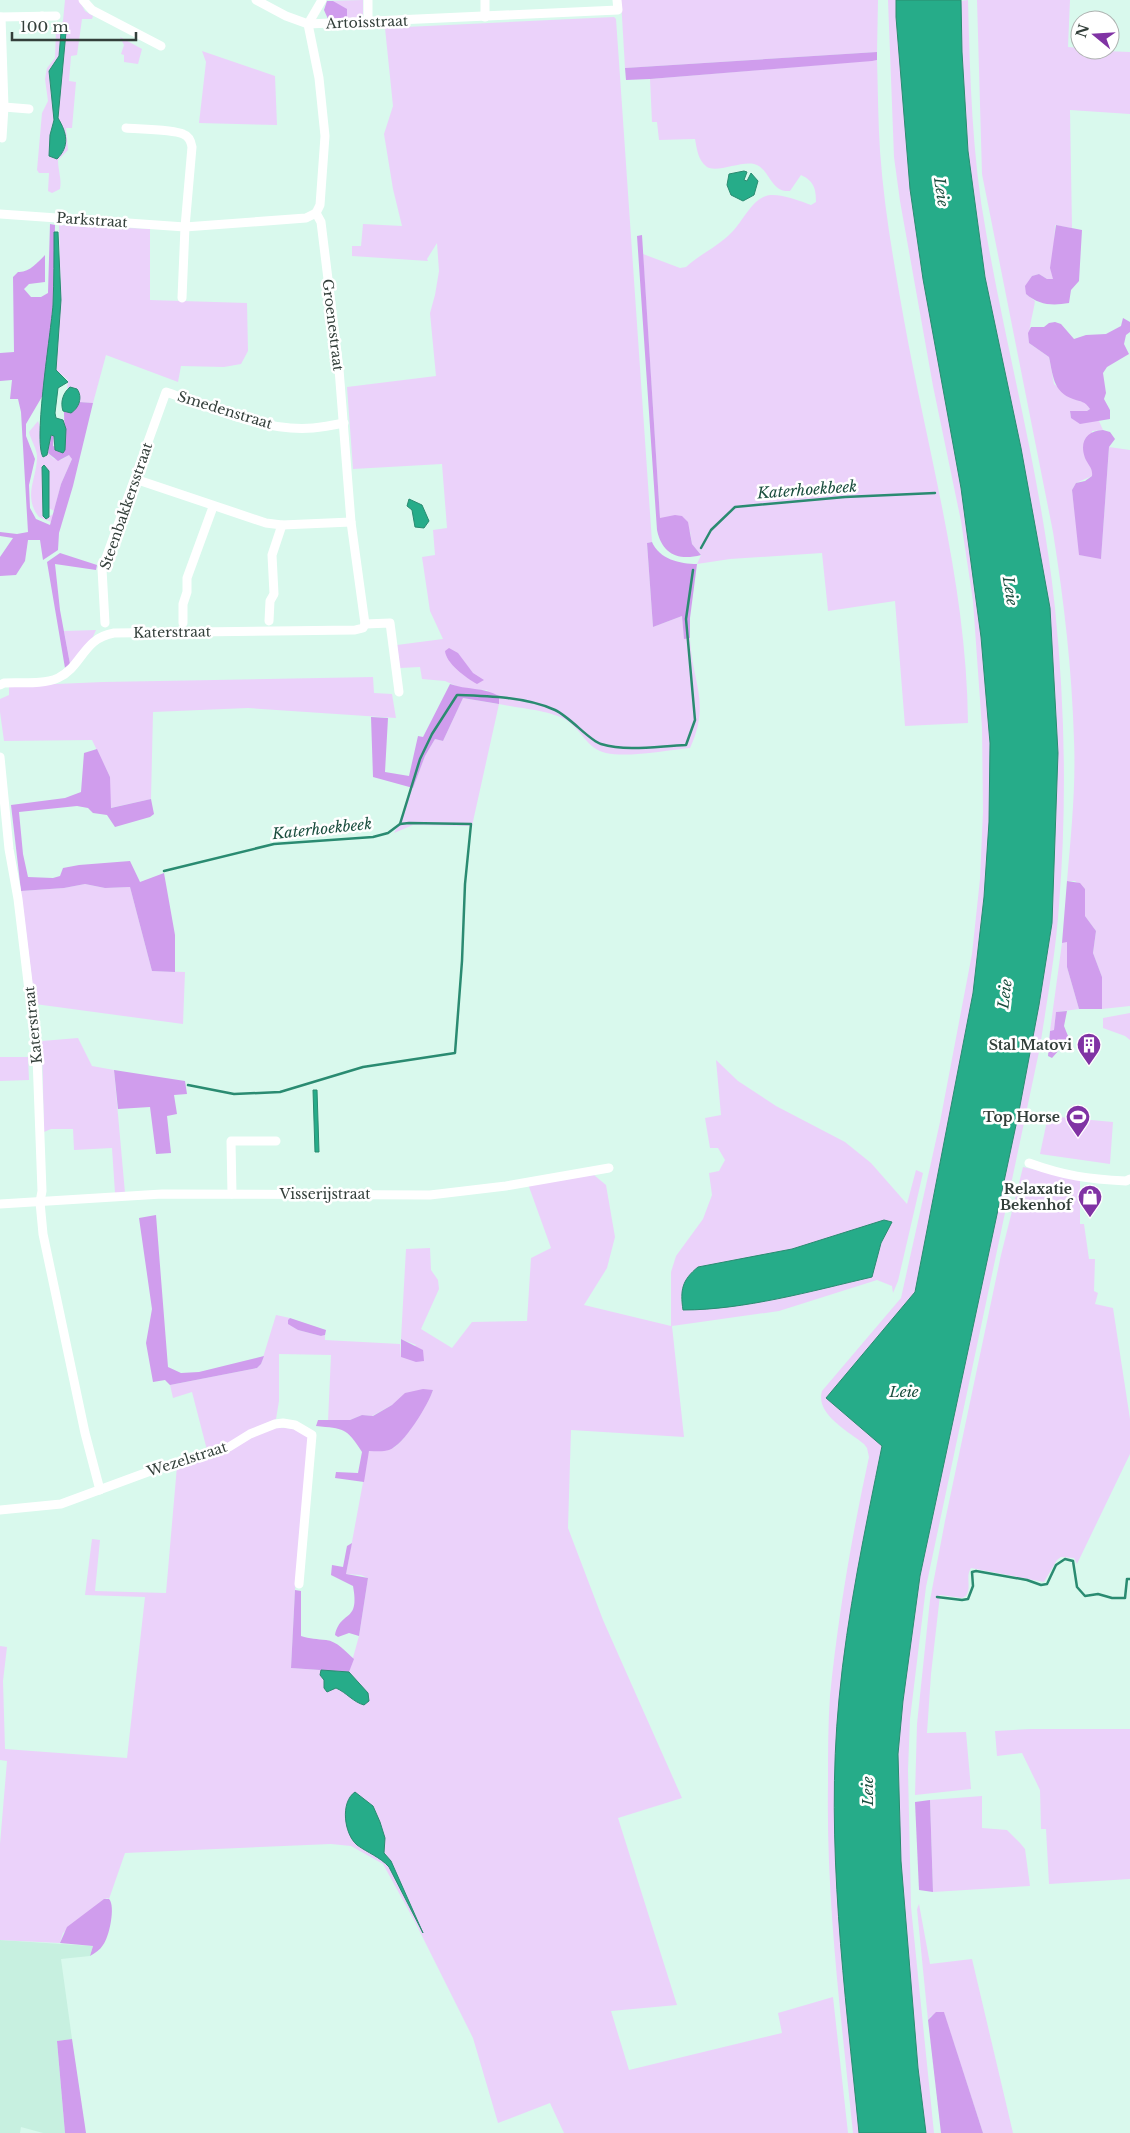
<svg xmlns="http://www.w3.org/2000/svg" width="1130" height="2133" viewBox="0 0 1130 2133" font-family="'Libre Baskerville',serif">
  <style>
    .built { fill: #c7f0e0 }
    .green { fill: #ebd2fa; fill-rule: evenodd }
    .forest { fill: #d09ded }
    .water { fill: #26ac89; stroke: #2a8b71 }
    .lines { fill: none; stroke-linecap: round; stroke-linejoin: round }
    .stream { stroke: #2a8b71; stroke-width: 2.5 }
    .minor { stroke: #fff; stroke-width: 9 }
    .labels { text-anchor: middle; stroke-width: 5; stroke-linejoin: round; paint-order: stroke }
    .street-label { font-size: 14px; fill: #333f3a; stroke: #fff }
    .poi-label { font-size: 14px; font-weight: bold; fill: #333f3a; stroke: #fff; text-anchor: end }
    .water-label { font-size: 15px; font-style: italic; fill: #1a4e3e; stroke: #fff }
  </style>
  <rect width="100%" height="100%" fill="#d9f9ed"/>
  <!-- built -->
  <path class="built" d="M0,1940l93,6 -3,10 -29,3 11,80 -15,2 8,92h-22l-22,-6 -1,6h-20z"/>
  <!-- green -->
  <g class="green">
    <path d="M65,0h14l6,11 8,5 -1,3h-10l-5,36 -6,1 -2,25 7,1 -4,46h-6l2,22 -10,10c0,11 4,19 2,29l-8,4 -4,-2 1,-18h-10l-2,-3 5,-57 6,-12 -3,-22 2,-11 8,-10 1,-27 7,-10zM64,31l2,1 -8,87 5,9 -14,20 5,-28 -5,-49 10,-15 2,-24z"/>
    <path d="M363,0v15l-7,4 -9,1 -14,-19h-6z"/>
    <path d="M621,0h257l-1,52 -252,16z"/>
    <path d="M888,0h8v17l14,172 13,90 38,209 20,149 9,106 -1,79 -5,75 -11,96 -58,299 -89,106 56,47c-17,85 -35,169 -43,254 -14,143 6,292 20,434h-6c-12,-117 -27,-233 -25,-350 0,-29 0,-58 2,-87 8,-80 22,-161 39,-239l-2,-9 -3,-4c-16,-13 -49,-30 -42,-53l79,-93 39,-176 32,-168 8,-75 3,-67 -1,-84 -9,-127 -12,-80 -28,-135 -33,-185 -6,-44z"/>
    <path d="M968,0c2,78 4,156 18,232 22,126 56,250 69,376 10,98 12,198 4,297 -3,47 -12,95 -19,142l-114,540 -16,132 -2,51 3,137 23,226h-8l-8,-65 -17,-207 -3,-107 5,-53 17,-125 99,-465 20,-106 13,-82 6,-170 -8,-145 -29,-160 -36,-171 -17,-126 -6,-99 -1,-51z"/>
    <path d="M977,0h93l-2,47 12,1v2l50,2v62l-60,-4 2,118 -17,-3 -2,54h-6l-8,-5 -7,2 -6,18 9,7c-2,14 -7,28 -6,42l20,14 5,27 20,15 12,4 4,6 -3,2h-17l1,7 28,3 4,9 -11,1v45l-16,7 -4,7 8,65 21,3 8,-111 21,3v556l-28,3v-32l-9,-24 3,-22 -11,-15v-27l-10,-8h-8c4,-47 9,-94 7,-141 -2,-70 -10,-139 -21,-208l-71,-358z"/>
    <path d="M614,17l2,2 3,43 33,480 -5,1 6,84 29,-11 2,22h6c2,45 21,64 0,110 -23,2 -62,10 -84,5 -19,-4 -25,-24 -40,-33 -16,-10 -49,-12 -67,-16l-27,122 -59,-1 -19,8 6,-11 10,-34h3l12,-32 10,-17 8,2 20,-43 35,6 -11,-14 -24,-1 -18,-8 -23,-2 -2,-12 -20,1 -3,-23 46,-6 -13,-28 -8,-54 13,-2 -2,-25 14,-2 -5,-64 -89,5 -6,-82 89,-11 -6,-63 5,-18 4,-24 -2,-28 -10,16 1,2 -76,-5v-10h9l2,-22 39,2 -9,-37 -9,-55 9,-28 -8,-78z"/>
    <path d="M120,37l22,12 -4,15 -14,-2v-7l-3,-1 3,-9z"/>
    <path d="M202,51l73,25 2,49 -78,-2 7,-61z"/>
    <path d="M877,60c1,31 1,61 3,91 4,57 14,113 24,169 24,134 63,266 64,403l-63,3 -10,-125 -67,10 -6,-58 -92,6 -33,5 4,-9 -9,-11 -2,-13 -30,-13 -17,-264 37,14 6,-1c14,-13 33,-21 46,-35 11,-11 19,-31 34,-36 10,-4 35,5 45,9l5,-3c0,-13 -2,-21 -15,-27l-11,16c-20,2 -20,-23 -36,-27 -13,-3 -37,9 -47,3 -9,-7 -10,-17 -12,-28l-36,1 -2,-18h-5l-2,-43z"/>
    <path d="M59,225l91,4v71l97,3 1,48 -7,13 -17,3 -43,-1 -3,16 -72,-27 -13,48 -14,-1 1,-6 -3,-7 -7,-2 -3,2 1,-9 -12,-10 5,-70z"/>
    <path d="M38,421l3,9v22l6,3 1,-2 6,6 7,1 8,-5 2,1 1,3 -11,25 -7,27 -5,-3v-37l-7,-4 1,49 3,3 7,-5 -2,8 -12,-5c-16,-20 -3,-37 -2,-58 1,-9 -6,-18 -8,-27z"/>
    <path d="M96,630l-4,9 -22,25 -6,-33z"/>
    <path d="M373,677l1,16 18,1 4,24 -148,-10 -95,4 -2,87 -41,9v-31l-18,-37 -88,1 -4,-29v-13l9,-4v-9l94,-4z"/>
    <path d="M85,884l20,4 25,-1 22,84 33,1 -2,52 -148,-20 -14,-113 43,-3z"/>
    <path d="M1067,941v26l12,42 -23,3 -2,18 -4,1 12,-88z"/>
    <path d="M1130,1013v27l-5,-4 -22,-8v-10z"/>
    <path d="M78,1038l14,28 22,4 11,123h-10l-3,-45 -38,2 -1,-21h-22l-7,3 -2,-91z"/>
    <path d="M0,1057h28l1,23 -29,1z"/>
    <path d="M716,1060l22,21 38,25 69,36 26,21 36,41 9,-34 7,3 -25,108 -5,12 -1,-7 -15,-6 -98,31 -107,15 12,111 -113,-7 -3,98 35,92 79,178 -64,20 59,187 -66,6 18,59 153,-37 -4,-20 55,-16 15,136h-284l-14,-30 -52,20 -25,-85 -58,-116 -32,-58 -32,-18 -20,-2 -206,9 -16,46 -2,-1 -44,35 -3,10 -60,-3v-96l7,-83 -7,-1v-114l7,1 -4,34 2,68 122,9 18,-161 -60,-2 7,-56 8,1 -5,51 71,2 11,-127 90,-37c15,-2 27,-2 41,6l1,6 -14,149 -4,78 58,4 10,-36 9,-58 -7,-3 -15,-1 23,-124c8,1 20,1 27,-4 10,-7 33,-44 37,-56l-41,15 -20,11 -10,-1 -12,5 -22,1 3,-66 -52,-1v47l-3,18 -17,7 -25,15 -27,9 -15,-58 -19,6 -3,-13 87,-17 4,-4 15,-49 14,3 -2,2 10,10 23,6 4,-1v5l75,4 1,13 15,-12 -15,-6 5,-90 24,-1 1,22 7,10 1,9 -18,40 31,19 20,-26 55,-1 4,-63 20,-10 -23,-64 66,-9 12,10 9,52 -8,31 -23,37 87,21v-54l5,-16 27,-37 9,-24 -3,-22 10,-2 6,-11 -7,-12h-8l-5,-30 16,-3zM892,1222l-11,21 -10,34 -188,33 -2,-12 17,-31 94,-18z"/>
    <path d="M1048,1116l65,6 -3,42 -70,-10z"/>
    <path d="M1023,1167l57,13v44h4l5,35h6l-1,32 4,2 -3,11 18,4 17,111v35l-53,110 -3,-6 -13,-1 -4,3 -13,22 -73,-14c-6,9 1,18 -5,28l-4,2 -22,-3 -9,79 -4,59 39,-1 5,57 -56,6 2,-71 13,-124 15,-79 56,-266z"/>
    <path d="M1031,1729h99v150l-81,5 -3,-55h-5l-1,-39 -18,-37 -25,3 -2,-25z"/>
    <path d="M982,1796v32l25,2 13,13 5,6 5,37 -97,6 -3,-92z"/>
    <path d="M919,1904l11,60 42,-5 41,174h-30l-39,-120 -13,3 -3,4 -11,-111z"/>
  </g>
  <!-- forest -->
  <g class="forest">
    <path d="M327,1h6l14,8v11l-19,-1 -4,-9z"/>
    <path d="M877,52v8l-5,1 -222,18 -24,1 -1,-12z"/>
    <path d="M50,224l5,1 -2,81 -8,77 -2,12 -17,29v12l9,23 -6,26 1,23 6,11 14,6 11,-41 11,-25 -3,-4 -11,6 -10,-8 2,-17h4l-1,10 12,4 -1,-38 10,-1 5,-9 14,1 -20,83 -14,47 -1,17 -15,10 -3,-20h-12l-3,21 -9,14 -16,1v-19l13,-19 -13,-2v-4l17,2 11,-2 -7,-120 -3,-13h-8l2,-19 -12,1v-28l14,-1 -1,-75 5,-5c11,1 20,-10 27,-17v27l-16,2 -5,5 7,8h10l7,-4z"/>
    <path d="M1056,225l26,5 -3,51 -8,9 -2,13c-17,3 -30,2 -43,-9l-1,-8 7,-10 7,-2 8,5h6l-3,-11z"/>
    <path d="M642,235l18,283 15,-3 7,1 6,6 4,22 9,11c-23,6 -39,-1 -44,-25l-20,-294z"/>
    <path d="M1123,318l7,4v10l-4,3 -2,9 5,10 -22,13 -4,6 3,20 -2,6 6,11v9l-30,5 -9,-6 -1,-7h17l3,-2c-5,-8 -9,-7 -17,-10 -20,-7 -20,-24 -24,-42l-20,-14 -1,-10 3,-6h13l5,-4 6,-1 6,2 13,15 12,-4 20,-1 15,-8z"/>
    <path d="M1103,430l7,2 5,7 -6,8 -8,112 -22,-4 -7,-65 4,-7 9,-2 7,-5c1,-8 -4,-11 -7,-18 -6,-17 2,-27 18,-28z"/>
    <path d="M652,542c7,17 28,22 45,22l-7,54v20l-6,1 -2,-23 -29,11 -6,-84z"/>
    <path d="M60,553l37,12 -1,5 -41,-6 5,46 10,54 -5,4 -18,-106z"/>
    <path d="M449,648l9,5 15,20 11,7 -7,4c-11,-6 -31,-21 -32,-33z"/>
    <path d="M450,684c16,6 34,3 49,12v8l-36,-6 -20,43 -8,-2 -10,17 -12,32 -40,-11 -2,-60 17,1 -3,54 24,4 9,-40 5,1z"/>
    <path d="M97,749l13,28 1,31 40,-9 3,15 -4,3 -35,10 -8,-12 -14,-2 -5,-5 -11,-2 -58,6 4,42 5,23 25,1 7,-2 3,-8 16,-3 51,-4 10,21 24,-9 11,62v37l-23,-1 -22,-84 -25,1 -20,-4 -21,4 -43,3 -10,-86 54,-7 16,-6 3,-39z"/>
    <path d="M1067,881l13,2 5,6v27l11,15 -3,22 9,24v32h-23l-12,-42v-25l-5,1z"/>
    <path d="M1067,1011l-3,15 6,15 -1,4 -10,5 -7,8 -4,-2 2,-25 4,-1 2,-18z"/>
    <path d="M114,1070l71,11 2,13 -13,1 3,19 -10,2 4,37 -15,1 -6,-47 -32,2z"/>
    <path d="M156,1215l12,152 13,6 18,-1 65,-16 -3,8 -4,4 -87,17 -5,-5 -12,2 -7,-39 6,-34 -13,-91z"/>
    <path d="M290,1318l36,12 -1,5 -4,1 -23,-6 -10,-6v-4z"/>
    <path d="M401,1339l22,11 1,11 -8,1 -15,-5z"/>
    <path d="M423,1389l10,1c-5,15 -29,55 -44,60 -6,2 -14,1 -20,1l-5,31 -29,-4 1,-6 22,1 4,-21c-16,-25 -18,-23 -46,-26l2,-6h32l12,-5 11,1 19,-11 13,-12z"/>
    <path d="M352,1543l-6,31 22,4 -9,58 -10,-3 -11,4 -3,-2c6,-26 25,-11 18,-49l-22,-11 1,-10 11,2 4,-21z"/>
    <path d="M295,1590l6,1v45c9,3 16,3 25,4 11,1 20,12 28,19l-5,13 -58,-4z"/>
    <path d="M930,1800l3,92 -14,-2 -4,-88z"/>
    <path d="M104,1899h5c7,7 0,39 -6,46 -3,5 -8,8 -13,11l3,-10 -33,-3 7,-16z"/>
    <path d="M936,2012h8l39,121h-42l-13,-113z"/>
    <path d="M72,2039l14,94h-21l-8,-92z"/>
  </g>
  <!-- water -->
  <g class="water">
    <path d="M896,0h65l1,52 6,99 17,126 36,171 29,160 8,145 -6,170 -13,82 -20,106 -99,465 -17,125 -5,53 3,107 17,207 8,65h-67c-14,-144 -34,-289 -20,-434 8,-85 26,-169 43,-253l-56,-48 89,-106 58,-299 11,-96 5,-75 1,-79 -9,-106 -20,-149 -38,-209 -13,-90 -14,-172z"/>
    <path d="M64,31l2,1 -8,86c9,15 12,28 -1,41l-8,-3 1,-21 4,-15 -5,-49 10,-15 2,-24z"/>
    <path d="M744,171l3,1 -3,8 3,1 4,-8 7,8 -4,14 -11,6 -12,-6 -4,-10 2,-11z"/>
    <path d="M54,232h4l3,68 -5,70 12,12 -10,6 -3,25 1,5 7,2 3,9 -1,21 -2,3 -8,-3 -1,-14 -3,-1 -4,20 -4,2c-10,-16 8,-125 10,-152 1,-24 1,-49 1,-73z"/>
    <path d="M70,387l7,2c6,8 2,19 -6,24l-8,-2c-3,-9 0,-18 7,-24z"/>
    <path d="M44,465l5,6v46l-3,2 -3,-3 -1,-49z"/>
    <path d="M409,499l13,6 7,16 -5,7 -9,-1 -3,-17 -5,-4z"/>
    <path d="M313,1090h4l2,62h-4z"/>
    <path d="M884,1220l8,2 -11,21 -9,34c-60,14 -128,33 -189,33 -3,-20 -1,-30 15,-43l94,-18z"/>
    <path d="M321,1670l28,2 19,21 1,8 -5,4c-11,-3 -17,-12 -28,-17l-9,4 -3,-4v-8l-4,-5z"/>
    <path d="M355,1792l18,14 7,16 5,16 -1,15 7,8 32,72 -34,-66c-9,-10 -21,-14 -32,-22 -13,-11 -17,-43 -2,-53z"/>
  </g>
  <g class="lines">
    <!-- stream -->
    <g class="stream">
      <path d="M701,548l10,-18 24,-23 110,-10 90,-4"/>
      <path d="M164,871l110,-27 99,-7 15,-4 12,-9 20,-65 12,-25 25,-39c32,1 69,2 98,15 15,7 35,31 46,34 27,8 57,2 85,1l9,-25 -9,-101 7,-49"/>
      <path d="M188,1085l46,9 46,-2 83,-25 92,-14 7,-92 3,-77 6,-60 -62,-1 -9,1"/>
      <path d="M937,1597l25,3 6,-1 5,-13 -1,-14 4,-1 51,9 14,5 6,-1 9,-19 9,-6 8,2 4,26 8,9 13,-2 14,4h13l2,-19h3"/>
    </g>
    <!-- minor -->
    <g class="minor">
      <path d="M83,0l9,10 69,36"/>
      <path d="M256,0l30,16 22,8 310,-14 -1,-10"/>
      <path d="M485,0v17"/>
      <path d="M42,16v12"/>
      <path d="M0,17l56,-1"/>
      <path d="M1,17l3,90 -2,31"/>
      <path d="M368,22v-22"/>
      <path d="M308,24l11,54 6,58 -5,69 -4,8"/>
      <path d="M308,24l14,-24"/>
      <path d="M4,107l25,2"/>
      <path d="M126,128c12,1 47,1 57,6 6,2 8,7 9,13l-7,80 -3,71"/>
      <path d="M0,214l185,13 121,-9 10,-5"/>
      <path d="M135,479l131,44 16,2 69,-3"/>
      <path d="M269,621l1,-20 4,-7 -2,-39 10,-30"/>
      <path d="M105,623l-3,-54 64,-177c47,16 96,40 147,36 11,-1 21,-3 31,-5"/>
      <path d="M183,623v-19l4,-12v-14l26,-71"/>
      <path d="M365,624l25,-1 9,69"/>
      <path d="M0,685l4,-2c17,-1 38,2 54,-5 24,-11 25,-40 56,-45l241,-3 8,-2 2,-4 -14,-102 -12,-153 -18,-147 -5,-9"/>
      <path d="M0,757l9,92 9,50 19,158 5,134 -2,11 3,32 42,199 15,57"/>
      <path d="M1029,1163c36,13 59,16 97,18l4,-2"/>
      <path d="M232,1194l-1,-53h45"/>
      <path d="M0,1204l162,-10 268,1 76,-9 103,-18"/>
      <path d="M0,1510l61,-6 95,-35 73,-22 21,-13 25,-10 8,-1 12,2 17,10 -13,149"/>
    </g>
  </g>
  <!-- icons -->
  <defs>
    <symbol id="building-pin" viewBox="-11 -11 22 30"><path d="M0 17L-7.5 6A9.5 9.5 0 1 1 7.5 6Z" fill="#8033a4" stroke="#fff"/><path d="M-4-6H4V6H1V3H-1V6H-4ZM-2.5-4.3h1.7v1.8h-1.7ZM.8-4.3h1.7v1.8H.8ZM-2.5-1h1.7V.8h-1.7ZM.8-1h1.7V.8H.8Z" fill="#fff"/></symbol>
    <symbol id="stadium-pin" viewBox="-11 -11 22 30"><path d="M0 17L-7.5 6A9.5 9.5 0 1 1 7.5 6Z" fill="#8033a4" stroke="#fff"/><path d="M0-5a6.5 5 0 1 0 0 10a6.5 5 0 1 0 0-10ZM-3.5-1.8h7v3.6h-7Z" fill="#fff"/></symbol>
    <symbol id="shop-pin" viewBox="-11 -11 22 30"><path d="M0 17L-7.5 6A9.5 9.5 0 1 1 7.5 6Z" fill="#8033a4" stroke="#fff"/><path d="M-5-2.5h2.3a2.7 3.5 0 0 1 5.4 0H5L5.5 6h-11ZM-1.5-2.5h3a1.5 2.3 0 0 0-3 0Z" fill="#fff"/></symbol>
  </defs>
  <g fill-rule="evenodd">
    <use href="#building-pin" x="1075" y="1031" width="28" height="38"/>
    <use href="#stadium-pin" x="1064" y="1103" width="28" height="38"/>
    <use href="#shop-pin" x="1076" y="1183" width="28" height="38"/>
  </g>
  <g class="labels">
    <!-- street labels -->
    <g class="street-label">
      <text transform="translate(367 22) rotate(-2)" y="5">Artoisstraat</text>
      <text transform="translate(92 220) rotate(4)" y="5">Parkstraat</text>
      <text transform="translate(333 325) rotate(83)" y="5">Groenestraat</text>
      <text transform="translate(225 410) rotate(17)" y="5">Smedenstraat</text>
      <text transform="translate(126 506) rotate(-71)" y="5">Steenbakkersstraat</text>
      <text transform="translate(172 632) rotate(-1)" y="5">Katerstraat</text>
      <text transform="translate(33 1025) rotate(-96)" y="5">Katerstraat</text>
      <text x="325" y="1199">Visserijstraat</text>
      <text transform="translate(187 1459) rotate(-18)" y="5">Wezelstraat</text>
    </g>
    <!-- poi labels -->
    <g class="poi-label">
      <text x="1072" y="1050">Stal Matovi</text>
      <text x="1060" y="1122">Top Horse</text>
      <text x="1072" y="1194">Relaxatie<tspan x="1072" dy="16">Bekenhof</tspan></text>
    </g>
    <!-- water labels -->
    <g class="water-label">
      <text transform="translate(941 192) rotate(82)" y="5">Leie</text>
      <text transform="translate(807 490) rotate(-4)" y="5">Katerhoekbeek</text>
      <text transform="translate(1010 591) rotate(81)" y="5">Leie</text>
      <text transform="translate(322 829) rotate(-6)" y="5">Katerhoekbeek</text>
      <text transform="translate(1005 994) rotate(-83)" y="5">Leie</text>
      <text x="904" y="1397">Leie</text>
      <text transform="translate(868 1791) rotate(-90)" y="5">Leie</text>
    </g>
  </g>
  <!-- north arrow -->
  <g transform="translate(1095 35) rotate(288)"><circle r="24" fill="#ffffff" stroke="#adb2b0"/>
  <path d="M0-4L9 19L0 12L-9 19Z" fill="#8033a4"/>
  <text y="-8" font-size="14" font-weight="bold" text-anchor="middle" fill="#333f3a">N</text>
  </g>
  <!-- scale -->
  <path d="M12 32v8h124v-8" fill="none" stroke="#333f3a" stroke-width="2.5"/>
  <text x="20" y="32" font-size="15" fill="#333f3a" stroke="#ffffff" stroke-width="4" paint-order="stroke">100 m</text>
</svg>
